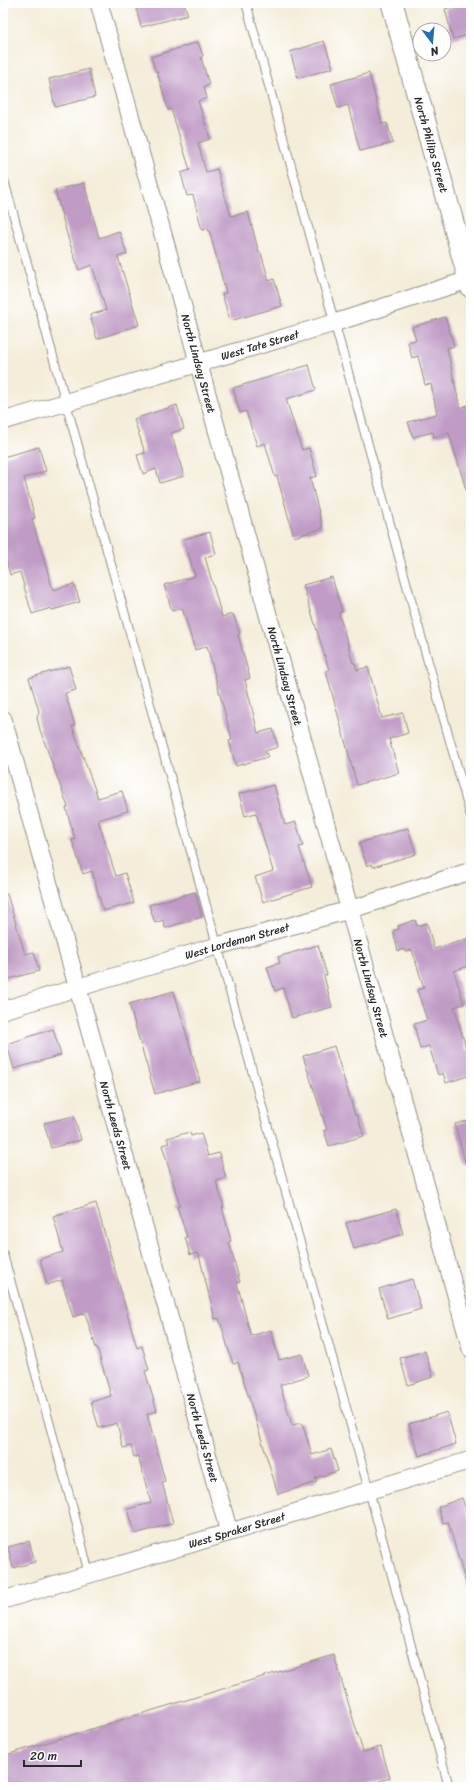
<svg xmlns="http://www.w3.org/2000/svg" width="474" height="1790" viewBox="0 0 474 1790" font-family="Sriracha,sans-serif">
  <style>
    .building { fill: #c09bc6 }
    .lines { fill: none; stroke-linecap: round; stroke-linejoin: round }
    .service-casing { stroke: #908c82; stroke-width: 10 }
    .minor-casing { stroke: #908c82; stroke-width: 19 }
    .tertiary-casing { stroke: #908c82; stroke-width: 23 }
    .service { stroke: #fff; stroke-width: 8 }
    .minor { stroke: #fff; stroke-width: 17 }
    .tertiary { stroke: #fff; stroke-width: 21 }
    .labels { text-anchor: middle; stroke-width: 3; stroke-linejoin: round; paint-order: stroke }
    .street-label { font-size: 11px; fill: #2b2b2b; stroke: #fff }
  </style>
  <rect width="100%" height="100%" fill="#fff"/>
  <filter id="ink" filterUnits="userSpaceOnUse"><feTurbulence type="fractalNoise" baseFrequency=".025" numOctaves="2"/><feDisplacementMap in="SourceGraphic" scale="8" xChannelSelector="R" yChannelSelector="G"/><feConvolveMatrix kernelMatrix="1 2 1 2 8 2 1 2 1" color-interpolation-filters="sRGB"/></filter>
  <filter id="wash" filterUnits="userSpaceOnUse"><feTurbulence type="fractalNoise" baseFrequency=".012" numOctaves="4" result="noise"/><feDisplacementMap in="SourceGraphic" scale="16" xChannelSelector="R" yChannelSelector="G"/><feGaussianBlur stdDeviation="0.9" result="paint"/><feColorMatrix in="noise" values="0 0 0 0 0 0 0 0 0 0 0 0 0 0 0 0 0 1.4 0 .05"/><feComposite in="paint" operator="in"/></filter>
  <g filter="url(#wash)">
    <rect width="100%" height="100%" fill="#f4edd9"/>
    <g id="blocks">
      <!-- building -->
      <g class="building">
        <path d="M135,3h49l4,12 -47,12z"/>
        <path d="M467,3h4v31l-18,5 -8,-30z"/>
        <path d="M324,41l9,27 -35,10 -8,-26z"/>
        <path d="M198,42l5,14 -2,1 8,28 -5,2 3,11 -9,3 12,38 -12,4 8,29 11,-3 14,47 17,-4 11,41h2l8,28 5,-2 8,27 -52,15 -8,-27 4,-1 -15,-56 -3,-9 -6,2 -9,-35 -6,1 -6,-23 9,-3 -19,-61 -3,1 -11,-39 -1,1 -5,-15z"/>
        <path d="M89,69l6,28 -40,10 -6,-28z"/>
        <path d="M369,73l13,51 5,-1 6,20 -33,8 -12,-46 -10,3 -7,-24z"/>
        <path d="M84,183l15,55 20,-7 8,23 -9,3 21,68 -42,14 -7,-24 16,-5 -14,-45 -13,5 -11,-32 -13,-48z"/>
        <path d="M445,317l9,29 -7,2 13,60 8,-3 3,12v75l-4,1 -18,-60 -15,4 -1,-5 -20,5 -5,-15 29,-8 -6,-30 -6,1 -7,-29 -6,2 -4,-16 8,-2 -4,-13z"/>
        <path d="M309,365l7,25 -30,9 16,51 7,-2 8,28 -7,2 13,50 -29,9 -17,-61 -2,1 -10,-34 -8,3 -11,-35 -6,2 -7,-25z"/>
        <path d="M177,405l7,24 -13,4 13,43 -24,7 -4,-14 -13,5 -6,-19 8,-2 -11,-34z"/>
        <path d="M39,447l7,24 -22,7 11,40 -3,1 21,71 21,-6 6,18 -28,8 -1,-2 -19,6 -12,-42 -10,3 -7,-25v-93z"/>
        <path d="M210,532l6,22 -11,3 17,60 11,-3 7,20 -2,1 12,43 -5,2 13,53 15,-4 5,18 -13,4 3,6 -32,9 -7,-25 3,-1 -25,-94 -12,4 -13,-42 -10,3 -8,-26 31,-9 -11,-37z"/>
        <path d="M332,577l10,35 -3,1 14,50h2l2,7 11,-3 14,51 21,-5 5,20 -19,6 10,34 -42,12 -31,-114 3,-1 -26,-85z"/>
        <path d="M69,666l7,24 -11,3 10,33h-3l26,72 24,-7 6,20 -30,9 18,56 9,-3 9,30 -31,8 -11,-40 -9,3 -11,-34 3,-1 -9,-31 2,-1 -28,-77 -3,-12 2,-7 -10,-33z"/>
        <path d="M274,785l11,40 11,-3 7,24 -4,1 13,40 -49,15 -8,-25 18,-6 -17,-58 -11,3 -6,-22z"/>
        <path d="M408,828l8,26 -43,13 -1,-3 -5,2 -8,-23z"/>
        <path d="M195,892l7,25 -37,11 -2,-8 -8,3 -6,-18z"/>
        <path d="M7,894l18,60 9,-2 5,19 -34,9 -2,-8v-77z"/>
        <path d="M415,920l2,6 10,-3 7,26 37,-11v27l-17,6 10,33 -10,3 13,44 4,-1v25l-25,8 -3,-10 -5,2 -9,-29 -9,3 -6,-25 13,-4 -10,-30 7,-2 -12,-38 -7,2 -1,-3 -6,2 -5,-20 6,-2 -1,-3z"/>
        <path d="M318,945l9,30 -3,1 8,31 -40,11 -9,-30 -8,3 -8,-24 13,-4 -2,-6z"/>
        <path d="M174,991l26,90 -45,13 -26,-90z"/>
        <path d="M53,1029l8,26 -47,14 -7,-25z"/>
        <path d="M334,1046l21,69h2l7,21 -35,10 -5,-16h3l-24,-74z"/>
        <path d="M74,1116l7,24 -30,8 -7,-25z"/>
        <path d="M471,1120v44l-5,1 -11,-41z"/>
        <path d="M190,1132l1,4 10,-3 7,23 11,-3 7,25 -10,3 8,26h-2l9,34 -2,1 11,40 -3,1 14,53 20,-6 8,30 23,-6 6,22 -28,9 12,40 10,-2 10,32 19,-6 7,22 -23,7 2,4 -39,12 -40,-132 -5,2 -14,-46 -4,1 -16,-64 -2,-2 -7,2 -5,-18h2l-10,-31h3l-18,-61 7,-2 -2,-5z"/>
        <path d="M96,1203l41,145 5,-2 7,24 -4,1 12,40 -10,3 18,67 -3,1 11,41 -38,11 -7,-25 23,-6 -13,-47 -4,1 -3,-11 -8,2 -6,-25 -18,5 -8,-26 20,-6 -14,-49 -1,1 -11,-35 -12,4 -11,-37 -15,5 -7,-26 23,-7 -10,-36z"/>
        <path d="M396,1209l7,25 -49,15 -8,-26z"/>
        <path d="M412,1279l9,30 -33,10 -9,-30z"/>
        <path d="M425,1351l8,26 -25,8 -8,-27z"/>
        <path d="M447,1412l9,32 -37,12 -10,-32z"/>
        <path d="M462,1498l9,26v62l-4,1 -19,-65 -5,1 -5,-16z"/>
        <path d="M29,1541l6,21 -22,6 -5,-21z"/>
        <path d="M334,1655l29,97 18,-5 9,31 -30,9h-357v-31z"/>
      </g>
    </g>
  </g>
  <g filter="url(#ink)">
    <use href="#blocks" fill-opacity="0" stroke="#908c82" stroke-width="1"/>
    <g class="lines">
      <defs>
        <g id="service">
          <path d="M246,3l225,814"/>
          <path d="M3,177l366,1313 80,297"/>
          <path d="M3,1254l71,259 15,61"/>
        </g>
        <g id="minor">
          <path id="s1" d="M99,3l372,1346"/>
          <path id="s2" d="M3,421l331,-98 137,-44"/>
          <path id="s3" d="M3,719l226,813"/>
          <path id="s4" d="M3,1010l214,-64 132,-36 122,-39"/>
          <path id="s5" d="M3,1600l468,-140"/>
        </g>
        <g id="tertiary">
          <path id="s6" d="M392,3l79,284"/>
        </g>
      </defs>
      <!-- service casing -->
      <use href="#service" class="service-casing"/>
      <!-- minor casing -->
      <use href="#minor" class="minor-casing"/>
      <!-- tertiary casing -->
      <use href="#tertiary" class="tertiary-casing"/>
      <!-- service -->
      <use href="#service" class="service"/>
      <!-- minor -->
      <use href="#minor" class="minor"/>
      <!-- tertiary -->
      <use href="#tertiary" class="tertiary"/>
    </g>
  </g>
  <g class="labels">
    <!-- street labels -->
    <g class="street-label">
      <text dy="4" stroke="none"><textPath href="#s6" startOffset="147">North Philips Street</textPath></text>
      <text dy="4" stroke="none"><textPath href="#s2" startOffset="268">West Tate Street</textPath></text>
      <text dy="4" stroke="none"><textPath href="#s1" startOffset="374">North Lindsay Street</textPath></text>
      <text dy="4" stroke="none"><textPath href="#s1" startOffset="698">North Lindsay Street</textPath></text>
      <text dy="4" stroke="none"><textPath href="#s4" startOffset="244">West Lordeman Street</textPath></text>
      <text dy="4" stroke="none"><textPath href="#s1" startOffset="1022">North Lindsay Street</textPath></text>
      <text dy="4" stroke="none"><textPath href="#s3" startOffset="422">North Leeds Street</textPath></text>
      <text dy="4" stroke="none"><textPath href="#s3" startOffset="746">North Leeds Street</textPath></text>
      <text dy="4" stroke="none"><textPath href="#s5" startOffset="244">West Spraker Street</textPath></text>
    </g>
  </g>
  <!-- margin -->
  <rect width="474" height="1790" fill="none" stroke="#fff" stroke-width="16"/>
  <!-- north arrow -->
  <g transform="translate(432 42) rotate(164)"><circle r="19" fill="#ffffff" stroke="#aaaaaa"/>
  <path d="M0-3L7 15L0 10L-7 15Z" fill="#1f6fb2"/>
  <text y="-6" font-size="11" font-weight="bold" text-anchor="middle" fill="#2b2b2b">N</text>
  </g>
  <!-- scale -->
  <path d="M24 1760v6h57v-6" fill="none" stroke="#2b2b2b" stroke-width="2"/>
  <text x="30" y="1760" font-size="12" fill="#2b2b2b" stroke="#ffffff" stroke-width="3" paint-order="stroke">20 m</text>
</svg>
